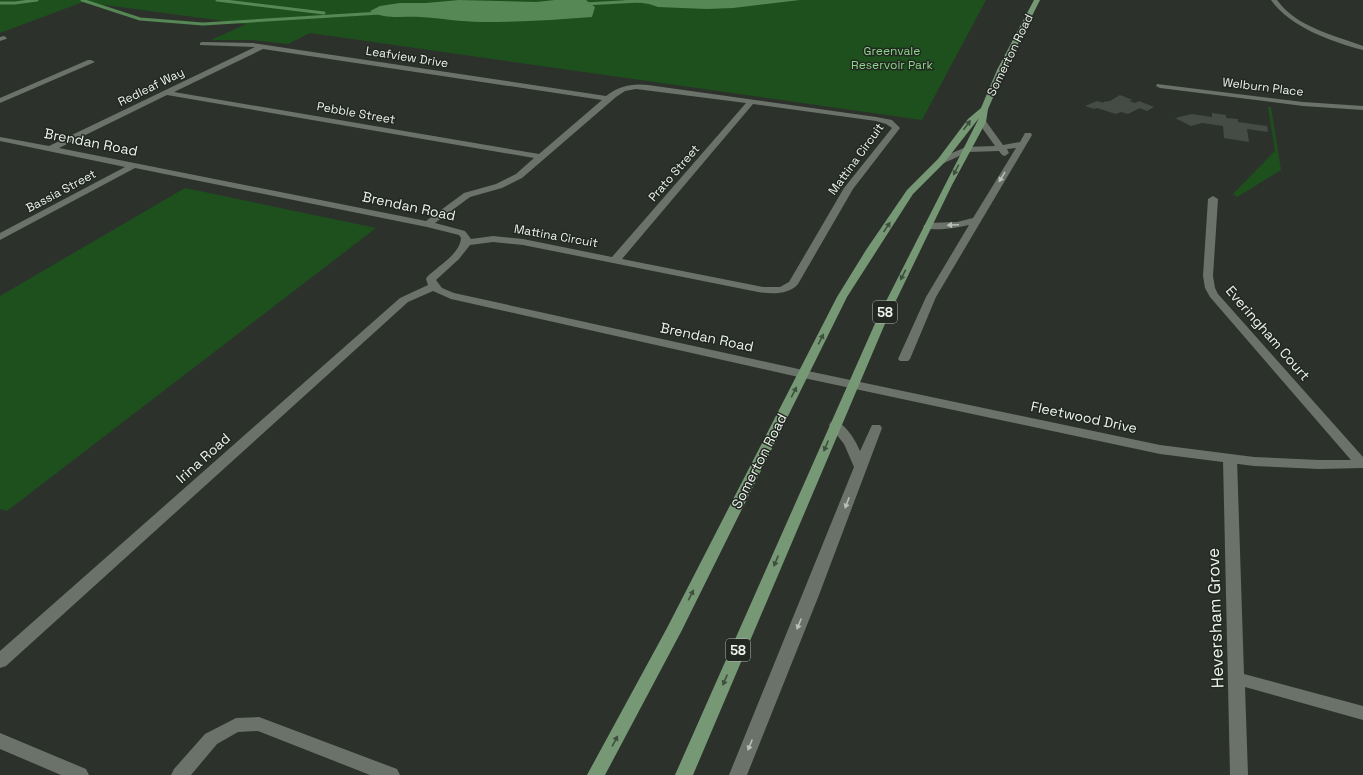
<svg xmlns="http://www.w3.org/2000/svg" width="1363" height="775" viewBox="0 0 1363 775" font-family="'Space Grotesk',sans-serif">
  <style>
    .green { fill: #1e501e }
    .water { fill: #558854 }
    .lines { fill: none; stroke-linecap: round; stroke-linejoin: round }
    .stream { stroke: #558854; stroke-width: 3 }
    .building { fill: #454c45 }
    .minor { fill: #6b726a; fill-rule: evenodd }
    .tertiary { fill: #6b726a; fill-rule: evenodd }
    .primary { fill: #769875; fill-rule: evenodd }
    .oneway { fill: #3f4f3e }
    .oneway2 { fill: #b9bfb9 }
    .labels { text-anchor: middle; stroke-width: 3; stroke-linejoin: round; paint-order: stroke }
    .far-park-label { font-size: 12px; fill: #8cd58a; stroke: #222821 }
    .far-street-label { font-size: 12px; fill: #edf2ed; stroke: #222821 }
    .shield { fill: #222821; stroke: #b0b5b0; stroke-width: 1 }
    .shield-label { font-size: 13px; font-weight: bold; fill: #edf2ed }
    .street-label { font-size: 14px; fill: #edf2ed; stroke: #222821 }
    .near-street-label { font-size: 17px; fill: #edf2ed; stroke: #222821 }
  </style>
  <rect width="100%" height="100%" fill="#2c322b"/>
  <!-- green -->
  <g class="green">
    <path d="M0,0h986l-64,120 -612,-87 -22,11 -36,-4h-41l35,-16 -163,-22 -83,31z"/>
    <path d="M1268,107h3l10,63 -44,27 -4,-3 42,-43z"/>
    <path d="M185,188l191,40 -369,283 -7,-2v-213z"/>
  </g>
  <!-- water -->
  <g class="water">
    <path d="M459,0l77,2 19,-2h31l9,7 -3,10c-37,3 -73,5 -110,5 -21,0 -41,-4 -62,-5 -18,-1 -34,3 -50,-6l10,-5 20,-3h26z"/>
    <path d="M621,0h179l-67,8 -26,1 -49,-2 -9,-3z"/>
  </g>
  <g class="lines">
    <!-- stream -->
    <g class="stream">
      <path d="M82,0l58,19 63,5 177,-11"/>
      <path d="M217,0l107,13"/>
      <path d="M0,3h15l22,-3"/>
      <path d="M584,4l56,-3"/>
    </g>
  </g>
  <!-- building -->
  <g class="building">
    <path d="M1120,95l13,5 -4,1 6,2 4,-2 15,6 -7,4 -7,-3 -12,6 -7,-2 -5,2 -19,-6 -3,1 -9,-3 12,-5 7,2 -1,-1 7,-1z"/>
    <path d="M1212,113l14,2v3l12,1v3l29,4 1,6 -21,-3 2,13 -25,-4 -1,-12 -21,-3 -11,3 -16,-8 17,-4 20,3z"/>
  </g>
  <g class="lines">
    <!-- minor -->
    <g class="minor">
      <path d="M1271,0h6c19,27 57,35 86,46v4c-31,-8 -73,-23 -92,-50z"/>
      <path d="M4,36l3,2 -1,1 -6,2v-4z"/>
      <path d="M202,42l51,1 353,53c13,-10 26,-13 42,-11l228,32 16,3 8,8 -47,61 -55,95c-9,11 -27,10 -40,8l-235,-47 -30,-3 -23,3 -11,14 -23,21 6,8 12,5 349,77 4,1 2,3 -2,3 -4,1 -352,-79 -18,-8 -25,11 -402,364 -6,2v-17l400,-353 28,-13 -2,-6 1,-2c11,-11 33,-23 34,-39l-2,-3 -32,-8 -292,-59 -135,72v-7l125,-66 -125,-26v-4l49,9 206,-99 -55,-2v-2zM263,49l339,51 -63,54 -365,-62zM636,89l110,14 -134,154 -89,-18 -30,-3 -22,3 -6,-8 -30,-8 35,-26 32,-9 20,-10 94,-81 9,-6zM167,95l367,63 -18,16 -20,10 -32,9 -38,28 -367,-73zM753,104l123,17 10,3 6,4 -48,60 -55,94 -9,5h-17l-141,-28z"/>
      <path d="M88,60h3l4,2 -95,41v-5z"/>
      <path d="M1157,84l146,18 60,4v4l-60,-4 -143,-18 -4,-2z"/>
      <path d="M979,120h6l18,25 17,-3 5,-9h6l1,2 -96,162 -26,62 -2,2h-8l-2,-2 28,-62 43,-72c-9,2 -39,8 -46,1l5,-3 29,-1 16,-4 43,-70 -9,1 2,4 -4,3 -3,-1 -3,-4 -31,1 -24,11h-6l-1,-2 1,-2 28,-12 29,-1 -17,-24z"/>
      <path d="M1213,196l5,3 -5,77 2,12 3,6 145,163v11l-6,-1 -147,-170 -5,-9 -2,-12 5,-77z"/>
      <path d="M835,421c11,3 21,20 25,30l12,-26h8l2,3 -63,167 -72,180h-18l125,-308 -10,-23 -15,-19 2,-3z"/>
      <path d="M1230,455l5,1 2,3 7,215 119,32v14l-118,-33 3,88h-18l-7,-316 2,-3z"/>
      <path d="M259,717l138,52 3,6h-30l-112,-44 -20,1 -21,12 -26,31h-20l3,-6 31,-35 31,-16z"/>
      <path d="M0,733l86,36 3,6h-28l-61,-26z"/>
    </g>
    <!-- tertiary -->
    <path class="tertiary" d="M803,370l357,75 94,12 65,3h44v8l-44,1 -65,-3 -94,-12 -361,-77 -2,-3 2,-3z"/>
    <!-- primary -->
    <path class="primary" d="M1034,0h6l-35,70 -17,39 -2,13 -34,63 -65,134 -194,456h-18l202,-456 102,-201 -35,45 -31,31 -66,103 -165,333 -77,145h-18l80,-147 170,-331 29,-47 41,-60 31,-31 30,-40 13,-11 16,-38z"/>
  </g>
  <!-- one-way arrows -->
  <defs><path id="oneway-solid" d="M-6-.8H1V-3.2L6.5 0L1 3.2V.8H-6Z"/></defs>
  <g class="oneway">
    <use href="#oneway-solid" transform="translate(967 125) rotate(-53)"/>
    <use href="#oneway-solid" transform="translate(956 170) rotate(117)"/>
    <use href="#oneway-solid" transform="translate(887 227) rotate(-56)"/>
    <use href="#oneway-solid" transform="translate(903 275) rotate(117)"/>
    <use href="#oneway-solid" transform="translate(821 339) rotate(-63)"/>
    <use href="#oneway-solid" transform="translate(794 392) rotate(-63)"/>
    <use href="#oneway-solid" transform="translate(826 446) rotate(113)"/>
    <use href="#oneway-solid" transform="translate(776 561) rotate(113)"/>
    <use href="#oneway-solid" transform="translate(691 595) rotate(-63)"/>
    <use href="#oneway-solid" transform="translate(725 680) rotate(113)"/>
    <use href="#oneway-solid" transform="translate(615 741) rotate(-62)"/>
  </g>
  <g class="oneway2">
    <use href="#oneway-solid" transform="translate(1002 177) rotate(121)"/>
    <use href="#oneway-solid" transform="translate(953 225) rotate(177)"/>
    <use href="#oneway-solid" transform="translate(847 503) rotate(111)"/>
    <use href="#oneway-solid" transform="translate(799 624) rotate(112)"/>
    <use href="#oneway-solid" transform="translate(750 745) rotate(112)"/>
  </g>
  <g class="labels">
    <!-- far-park labels -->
    <g class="far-park-label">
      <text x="892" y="55">Greenvale<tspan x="892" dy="14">Reservoir Park</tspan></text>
    </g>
    <!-- far-street labels -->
    <g class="far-street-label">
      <text transform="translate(1010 55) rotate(-64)" y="4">Somerton Road</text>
      <text transform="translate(407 57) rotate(9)" y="4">Leafview Drive</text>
      <text transform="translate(151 87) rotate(-26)" y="4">Redleaf Way</text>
      <text transform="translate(1263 87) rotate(7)" y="4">Welburn Place</text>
      <text transform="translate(356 113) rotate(10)" y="4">Pebble Street</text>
      <text transform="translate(856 159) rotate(-54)" y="4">Mattina Circuit</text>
      <text transform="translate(674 173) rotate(-49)" y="4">Prato Street</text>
      <text transform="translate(61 191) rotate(-28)" y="4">Bassia Street</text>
      <text transform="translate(556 236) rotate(10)" y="4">Mattina Circuit</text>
    </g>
    <!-- shield labels -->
    <g class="shield">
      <rect x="873" y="301" width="24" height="22" rx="3"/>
      <rect x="726" y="639" width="24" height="22" rx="3"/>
    </g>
    <g class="shield-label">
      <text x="885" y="317">58</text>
      <text x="738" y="655">58</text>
    </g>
    <!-- street labels -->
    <g class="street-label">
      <text transform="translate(91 142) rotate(11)" y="5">Brendan Road</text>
      <text transform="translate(409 206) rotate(12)" y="5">Brendan Road</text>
      <text transform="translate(1268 333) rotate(49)" y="5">Everingham Court</text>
      <text transform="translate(707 337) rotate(12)" y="5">Brendan Road</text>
      <text transform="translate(1084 417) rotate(12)" y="5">Fleetwood Drive</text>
      <text transform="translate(203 458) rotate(-42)" y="5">Irina Road</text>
      <text transform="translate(759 461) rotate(-63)" y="5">Somerton Road</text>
    </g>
    <!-- near-street labels -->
    <g class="near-street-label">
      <text transform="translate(1215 618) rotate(-92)" y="6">Heversham Grove</text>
    </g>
  </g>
</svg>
